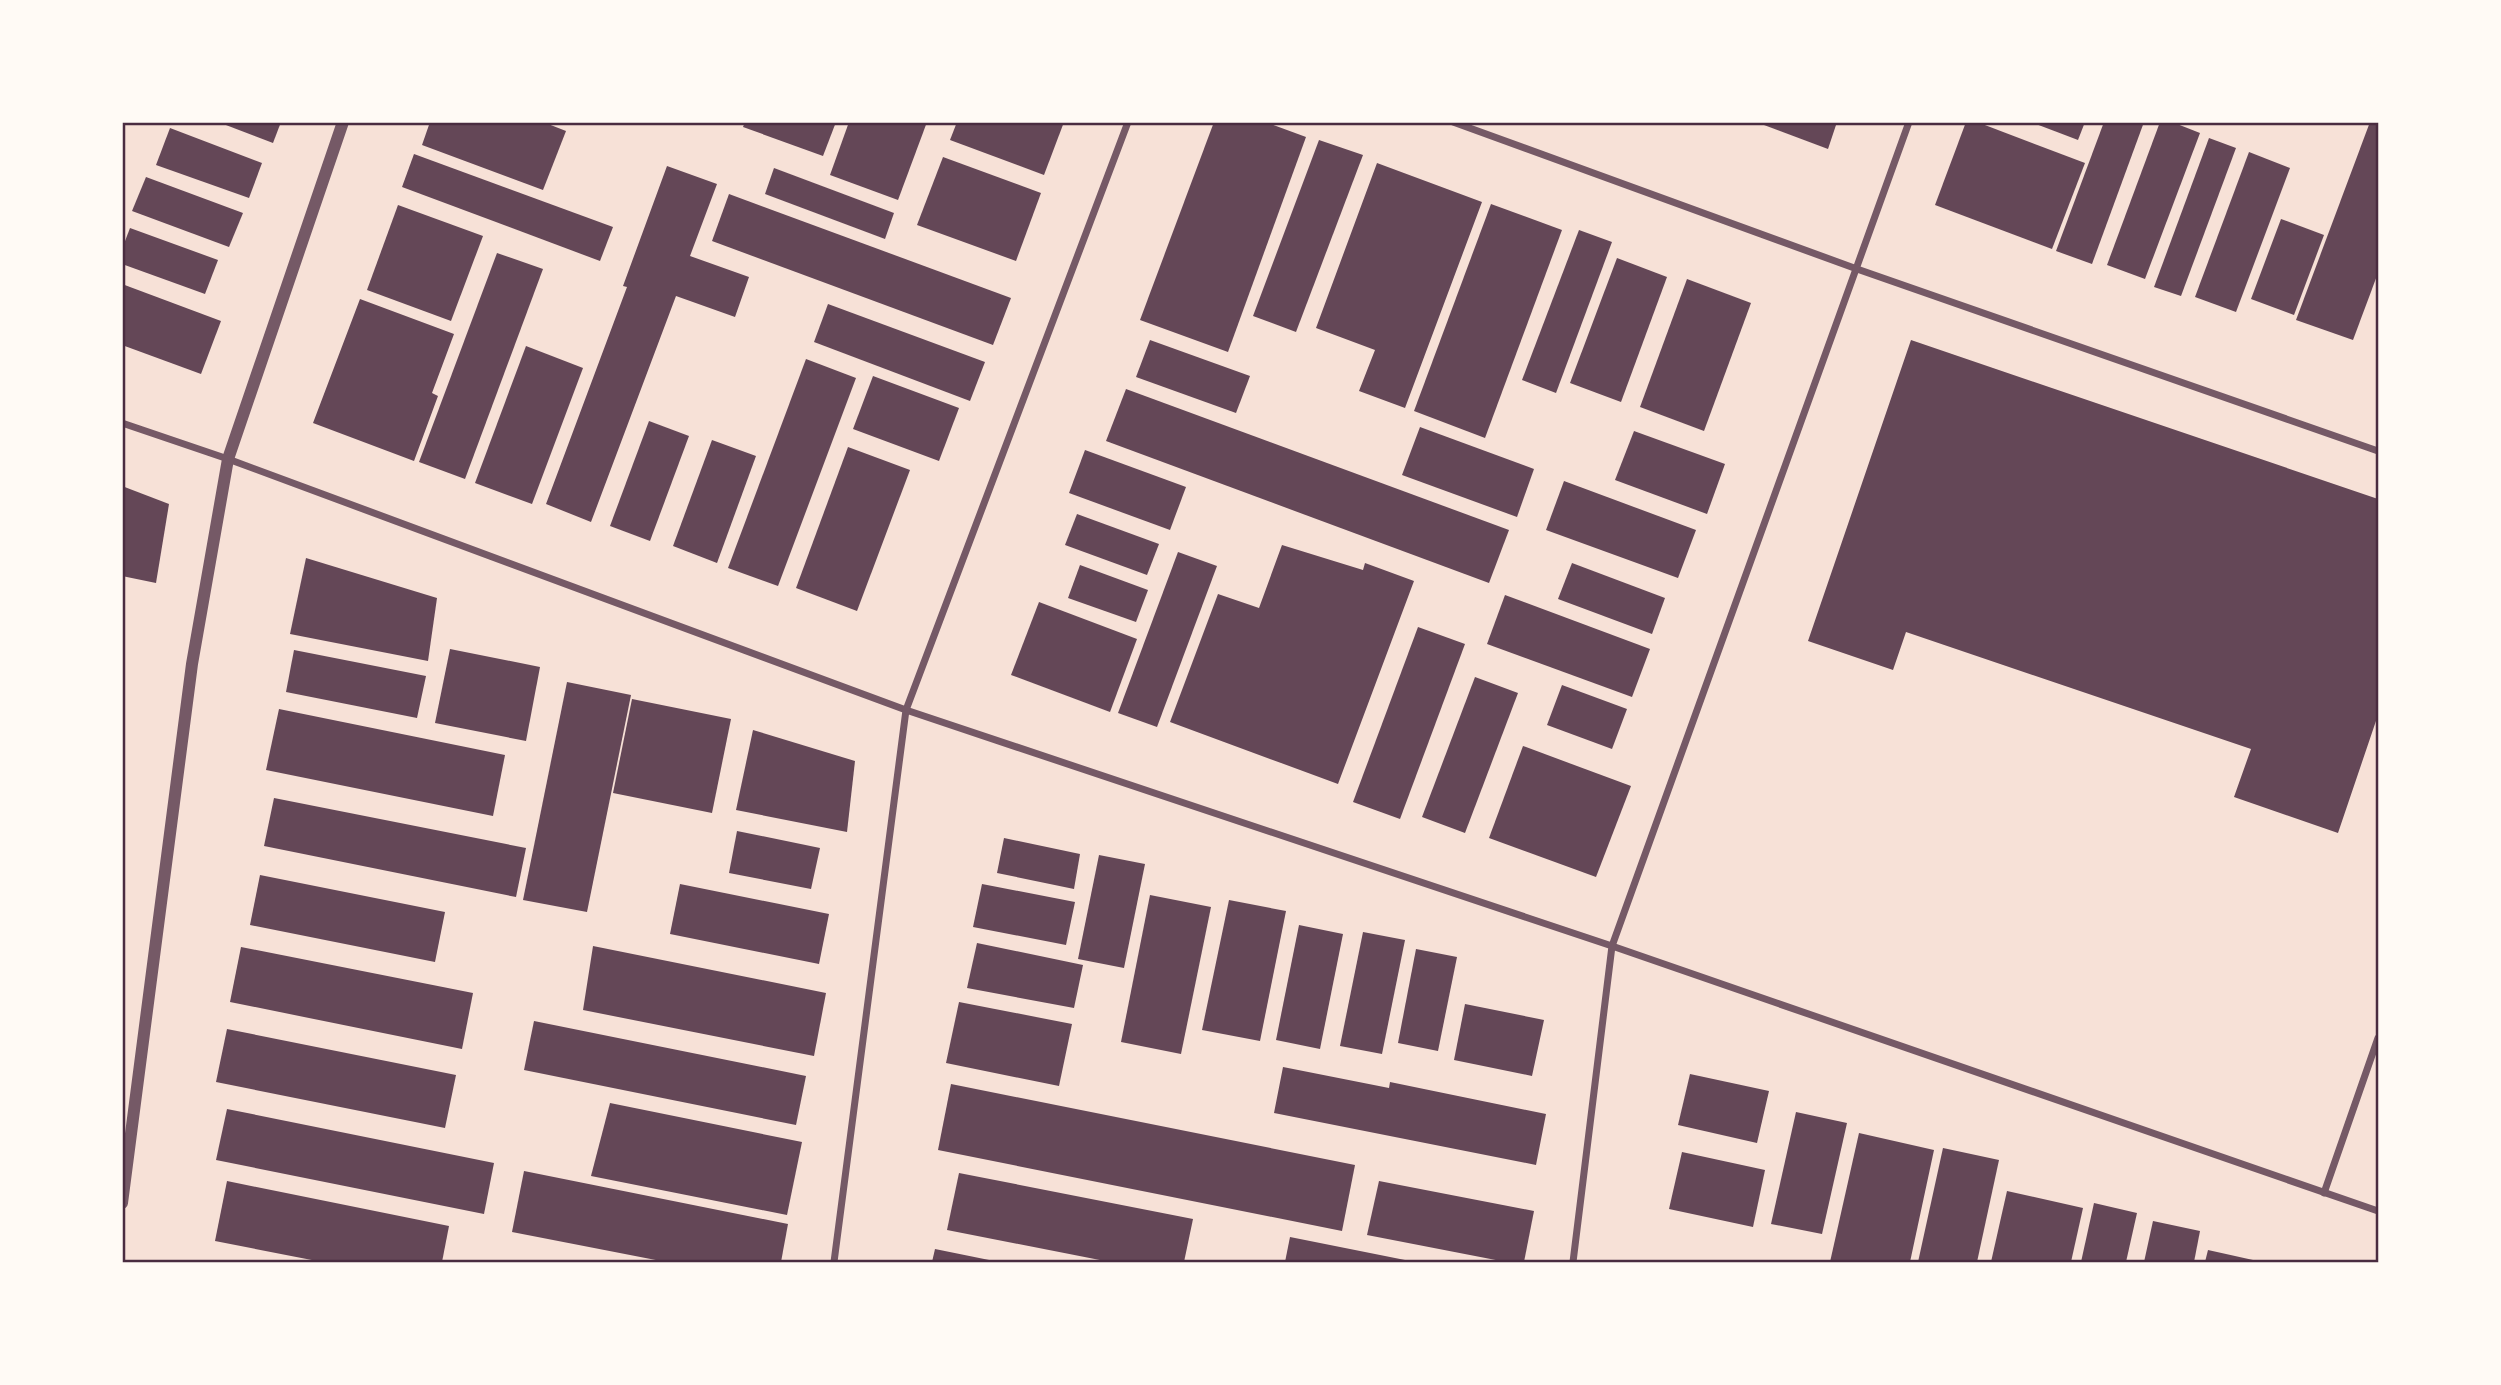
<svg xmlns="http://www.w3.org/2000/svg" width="2501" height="1385" viewBox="0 0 2501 1385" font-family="'Asap Condensed',sans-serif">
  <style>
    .building { fill: #644757 }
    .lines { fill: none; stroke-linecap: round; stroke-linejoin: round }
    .minor { stroke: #755966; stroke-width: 7 }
    .tertiary { stroke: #755966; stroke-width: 12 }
    .neatline { fill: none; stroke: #4a2c40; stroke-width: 2.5 }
  </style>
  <rect width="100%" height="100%" fill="#f7e1d7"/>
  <!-- building -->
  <g class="building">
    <path d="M218,122h63l-8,21z"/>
    <path d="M430,122h113l23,9 -23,59 -121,-45z"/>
    <path d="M745,122h91l-13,34 -80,-29z"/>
    <path d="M849,122h78l-29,78 -68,-25z"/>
    <path d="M957,122h107l-20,53 -94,-35z"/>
    <path d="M1214,122h51l41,15 -78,215 -88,-32z"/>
    <path d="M1756,122h81l-9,27z"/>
    <path d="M1966,122h11l108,41 -33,86 -117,-44z"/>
    <path d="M2031,122h54l-7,18z"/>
    <path d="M2104,122h40l-52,142 -36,-13z"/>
    <path d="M2160,122h12l28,11 -55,146 -38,-14z"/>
    <path d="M2370,122h8v151l-25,67 -57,-20z"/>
    <path d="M170,128l92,35 -13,35 -93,-33z"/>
    <path d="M2209,138l27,10 -55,148 -27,-9z"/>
    <path d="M1319,140l44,15 -67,177 -43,-16z"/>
    <path d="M2249,152l41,16 -54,144 -41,-15z"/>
    <path d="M414,154l199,73 -13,34 -198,-74z"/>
    <path d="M943,157l98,36 -25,68 -99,-36z"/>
    <path d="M1377,163l105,39 -77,206 -46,-17 16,-41 -59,-22z"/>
    <path d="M667,166l50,18 -27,72 59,21 -14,40 -59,-21 -85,226 -45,-18 81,-217 -4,-1z"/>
    <path d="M774,168l120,45 -9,26 -120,-45z"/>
    <path d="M146,177l97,36 -14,34 -97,-36z"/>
    <path d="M729,194l282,104 -18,47 -281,-104z"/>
    <path d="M1491,204l71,26 -77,208 -71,-27z"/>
    <path d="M398,205l85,31 -32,85 -84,-31z"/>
    <path d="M2281,219l43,16 -30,80 -43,-16z"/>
    <path d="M130,228l88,32 -13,34 -83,-30v-15z"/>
    <path d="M1579,230l33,12 -56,151 -34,-13z"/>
    <path d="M497,253l46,16 -78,210 -46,-17z"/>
    <path d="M1617,258l50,19 -46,125 -51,-19z"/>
    <path d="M1687,279l64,24 -47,128 -64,-24z"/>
    <path d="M122,284l99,37 -20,53 -79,-29z"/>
    <path d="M360,299l94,35 -22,59 6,3 -24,65 -101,-38z"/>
    <path d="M828,304l157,58 -15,39 -156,-59z"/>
    <path d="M1150,340l100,36 -14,37 -100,-36z"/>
    <path d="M1911,340l467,159v216l-40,118 -104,-36 17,-48 -345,-117 -13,38 -85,-29z"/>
    <path d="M526,346l57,22 -51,136 -57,-21z"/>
    <path d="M806,359l50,19 -78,208 -50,-18z"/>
    <path d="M873,376l86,32 -20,53 -86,-32z"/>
    <path d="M1126,389l383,141 -20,53 -383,-142z"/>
    <path d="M649,421l40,15 -39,105 -40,-15z"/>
    <path d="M1420,427l114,42 -17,48 -115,-42z"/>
    <path d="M1634,431l91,33 -18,50 -92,-34z"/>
    <path d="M712,440l44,16 -39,107 -44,-17z"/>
    <path d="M848,447l62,23 -53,141 -61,-23z"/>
    <path d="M1085,450l101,37 -16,43 -101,-37z"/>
    <path d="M1564,481l132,49 -18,48 -132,-48z"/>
    <path d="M122,486l47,18 -13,79 -34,-7z"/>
    <path d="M1077,514l82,30 -12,31 -82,-30z"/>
    <path d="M1282,545l81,25 2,-7 49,18 -76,203 -168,-62 48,-128 41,14z"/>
    <path d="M1178,552l39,14 -60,161 -39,-14z"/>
    <path d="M306,558l131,40 -9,63 -138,-27z"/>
    <path d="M1572,563l93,35 -13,36 -94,-35z"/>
    <path d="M1080,565l68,25 -12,32 -68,-24z"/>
    <path d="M1505,595l145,54 -18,48 -145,-53z"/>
    <path d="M1039,602l98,37 -27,73 -99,-37z"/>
    <path d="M1418,627l47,17 -65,175 -47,-17z"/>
    <path d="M450,649l90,18 -14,74 -91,-18z"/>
    <path d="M294,650l132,26 -9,42 -131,-26z"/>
    <path d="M1475,677l43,16 -53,140 -43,-16z"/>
    <path d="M567,682l64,13 -44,217 -64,-12z"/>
    <path d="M1562,685l65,24 -15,40 -65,-24z"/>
    <path d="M632,699l99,20 -19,94 -99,-20z"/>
    <path d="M279,709l226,46 -12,61 -227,-46z"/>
    <path d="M753,730l102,31 -8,71 -111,-22z"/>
    <path d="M1523,746l108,40 -35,91 -107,-39z"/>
    <path d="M274,798l252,50 -10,49 -252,-51z"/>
    <path d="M737,831l83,17 -9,41 -82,-16z"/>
    <path d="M1004,838l76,16 -6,35 -77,-16z"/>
    <path d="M1099,855l46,9 -21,104 -46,-9z"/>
    <path d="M260,875l185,37 -10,50 -185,-37z"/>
    <path d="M680,884l149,30 -10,50 -149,-30z"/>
    <path d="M982,884l93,18 -9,43 -93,-18z"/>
    <path d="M1150,895l61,12 -30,147 -60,-12z"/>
    <path d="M1229,900l57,11 -26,130 -58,-11z"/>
    <path d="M1299,925l44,9 -23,115 -44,-9z"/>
    <path d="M1363,932l42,8 -23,114 -42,-8z"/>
    <path d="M977,943l106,22 -9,43 -107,-20z"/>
    <path d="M593,946l233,47 -12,63 -231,-46z"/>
    <path d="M241,947l232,46 -11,56 -232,-47z"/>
    <path d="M1416,949l41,8 -19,94 -40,-8z"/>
    <path d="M959,1002l113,22 -13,62 -113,-23z"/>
    <path d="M1465,1004l79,16 -12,56 -78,-16z"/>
    <path d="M534,1021l272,55 -10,49 -272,-55z"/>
    <path d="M227,1029l229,46 -11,53 -229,-46z"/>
    <path d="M1283,1067l106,21 1,-6 156,32 -10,51 -262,-52z"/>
    <path d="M1690,1074l79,17 -12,52 -79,-18z"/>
    <path d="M951,1084l404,81 -13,66 -404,-81z"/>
    <path d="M610,1103l192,39 -15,73 -196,-39z"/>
    <path d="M227,1109l267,54 -10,51 -268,-54z"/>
    <path d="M1796,1112l51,11 -25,111 -51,-10z"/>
    <path d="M1859,1133l75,17 -24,112h-80z"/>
    <path d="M1943,1148l56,12 -22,102h-59z"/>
    <path d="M1682,1152l83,18 -12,57 -84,-18z"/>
    <path d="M524,1171l264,53 -7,38h-115l-154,-30z"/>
    <path d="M959,1173l234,46 -9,43h-74l-163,-32z"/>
    <path d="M227,1181l222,45 -7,36h-120l-107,-21z"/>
    <path d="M1379,1181l155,30 -10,51h-18l-139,-27z"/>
    <path d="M2007,1191l76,17 -12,54h-80z"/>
    <path d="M2094,1203l43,10 -11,49h-45z"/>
    <path d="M2153,1221l47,10 -6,31h-50z"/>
    <path d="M1290,1237l120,24v1h-125z"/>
    <path d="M935,1249l59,12v1h-62z"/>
    <path d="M2208,1250l45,10v2h-48z"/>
  </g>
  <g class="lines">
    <!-- minor -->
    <g class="minor">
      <path d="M1453,122l404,147 521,182"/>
      <path d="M122,423l106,36 678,251 706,236 766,265"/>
      <path d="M2324,1193l54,-155"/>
      <path d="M834,1262l72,-552 222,-588"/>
      <path d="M1573,1262l39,-316 297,-824"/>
    </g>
    <!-- tertiary -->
    <path class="tertiary" d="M122,1203l70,-539 36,-205 115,-337"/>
  </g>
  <!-- border -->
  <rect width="2501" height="1385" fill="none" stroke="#fffaf5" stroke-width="248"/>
  <rect x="124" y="124" width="2253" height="1137" class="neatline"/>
</svg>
